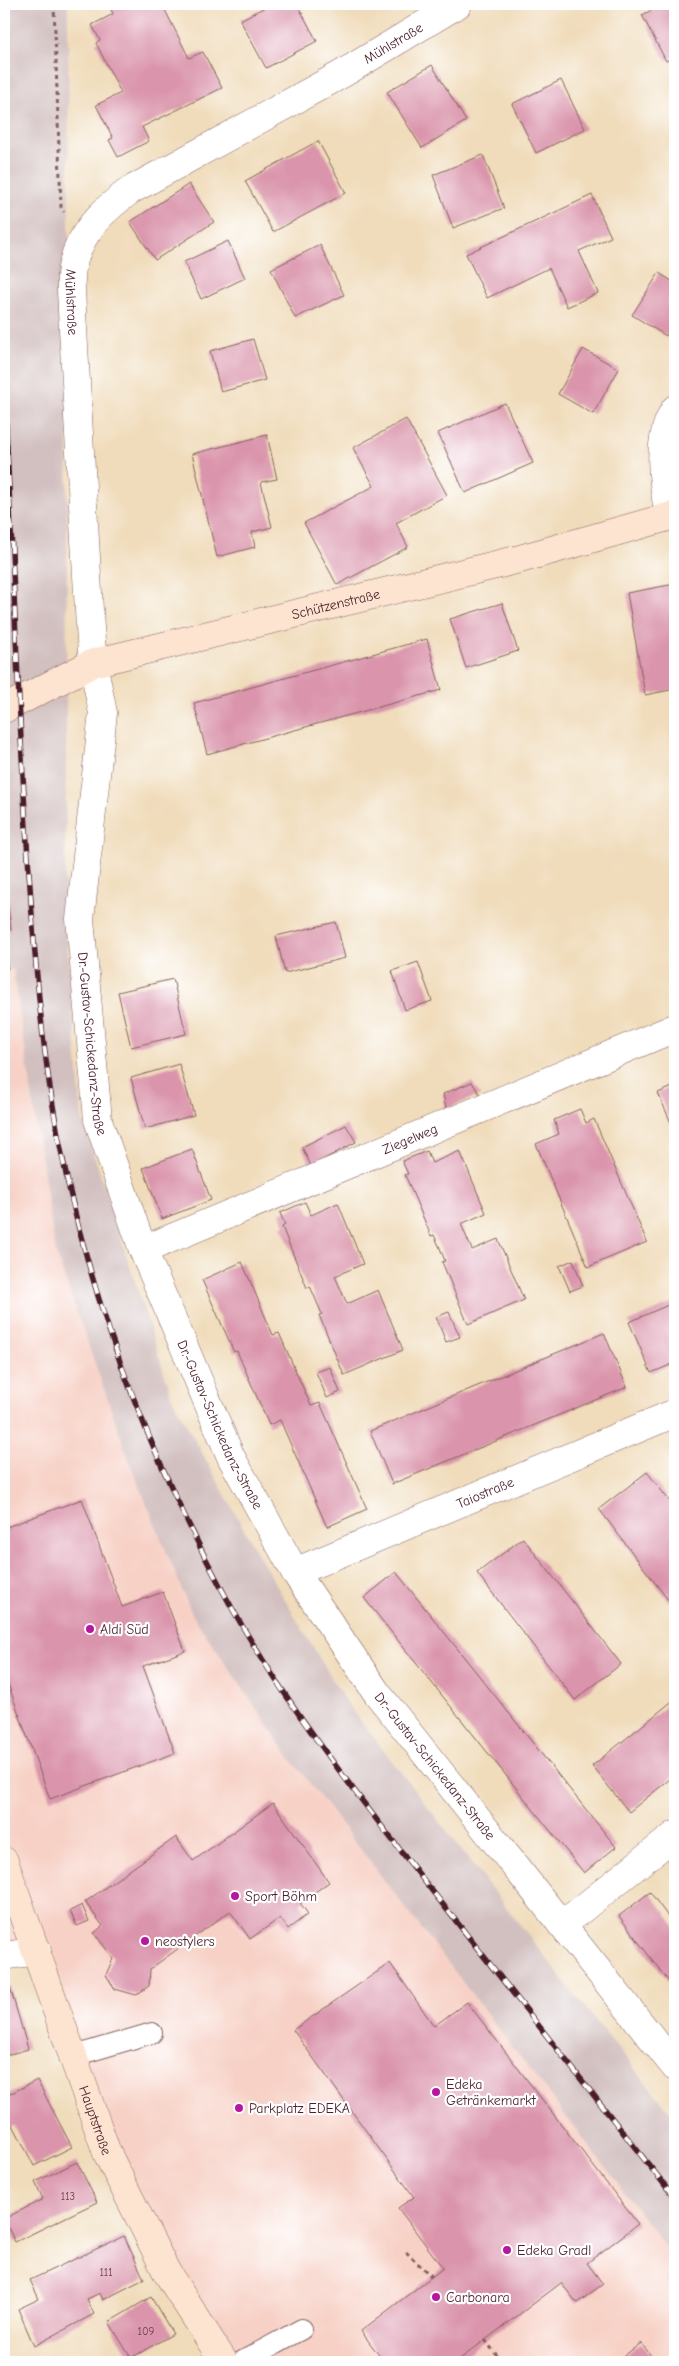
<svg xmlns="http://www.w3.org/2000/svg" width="679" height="2366" viewBox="0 0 679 2366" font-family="'Comic Neue',sans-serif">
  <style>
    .built { fill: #f7d1c6 }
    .industrial { fill: #d2bfbf }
    .building { fill: #da94ab }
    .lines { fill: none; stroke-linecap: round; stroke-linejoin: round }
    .lane-casing { stroke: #84615d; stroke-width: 22 }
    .street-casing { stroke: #84615d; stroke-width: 29 }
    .secondary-casing { stroke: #84615d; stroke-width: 29 }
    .path { stroke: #84615d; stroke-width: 3; stroke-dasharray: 4 4; stroke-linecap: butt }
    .lane { stroke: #fff; stroke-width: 20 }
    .street { stroke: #fff; stroke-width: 28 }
    .secondary { stroke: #fde4d1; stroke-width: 28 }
    .rail-casing { stroke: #4a1f2b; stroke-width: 5.5 }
    .rail { stroke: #fff; stroke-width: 4; stroke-dasharray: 11; stroke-linecap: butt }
    .poi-dot { fill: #b5179e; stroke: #fff; stroke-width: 2 }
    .labels { text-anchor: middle; stroke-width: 4.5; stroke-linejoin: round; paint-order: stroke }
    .number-label { font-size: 11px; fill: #6e3c4b }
    .street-label { font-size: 14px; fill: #4a1f2b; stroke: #fff }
    .poi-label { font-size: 14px; fill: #4a1f2b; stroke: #fff; text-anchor: start }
  </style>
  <rect width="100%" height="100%" fill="#fff"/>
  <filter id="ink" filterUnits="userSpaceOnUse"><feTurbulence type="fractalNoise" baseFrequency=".02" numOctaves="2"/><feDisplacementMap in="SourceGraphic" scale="10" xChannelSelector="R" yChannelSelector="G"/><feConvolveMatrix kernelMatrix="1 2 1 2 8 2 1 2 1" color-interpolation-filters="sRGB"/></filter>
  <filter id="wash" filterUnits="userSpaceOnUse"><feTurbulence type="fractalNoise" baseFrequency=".0096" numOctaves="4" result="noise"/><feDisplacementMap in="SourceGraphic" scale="20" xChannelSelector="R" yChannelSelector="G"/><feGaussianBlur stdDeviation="1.12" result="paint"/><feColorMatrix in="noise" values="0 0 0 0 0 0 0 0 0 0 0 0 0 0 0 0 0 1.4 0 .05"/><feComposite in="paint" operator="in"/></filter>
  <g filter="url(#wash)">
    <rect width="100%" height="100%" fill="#f0dbba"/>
    <!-- built -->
    <path class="built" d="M13,969l43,285 75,211 61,149 96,141 387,503v104h-445l-118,-211 -70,-205 -38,5v-980z"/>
    <!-- industrial -->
    <path class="industrial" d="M4,4h64l1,208 -4,703 17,203 91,282 83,151 89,150 240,307 90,110v140l-387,-503 -96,-141 -61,-149 -75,-211 -43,-285 -9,2z"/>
    <g id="blocks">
      <!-- building -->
      <g class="building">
        <path d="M109,4h53l27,54 14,-6 19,36 -80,39 7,14 -31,16 -9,-17 4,-2 -17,-33 25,-12 -25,-50 4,-3 -8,-15 21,-11z"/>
        <path d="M271,4h26l20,37 -51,27 -26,-48z"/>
        <path d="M664,4h11v52l-9,5 -24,-46z"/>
        <path d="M432,65l34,56 -44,27 -35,-56z"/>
        <path d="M561,80l24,49 -49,24 -24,-49z"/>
        <path d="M318,141l28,52 -73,39 -28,-51z"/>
        <path d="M483,155l21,53 -51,20 -20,-53z"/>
        <path d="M189,184l25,38 -59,38 -25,-38z"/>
        <path d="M592,195l19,42 -32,14 19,42 -31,14 -18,-39 -62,30 -21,-44z"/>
        <path d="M228,241l17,37 -44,21 -17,-37z"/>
        <path d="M320,245l24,50 -49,23 -24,-49z"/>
        <path d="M659,273l16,10v37l-9,16 -34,-21z"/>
        <path d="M253,339l12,41 -44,12 -11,-41z"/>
        <path d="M583,349l36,20 -26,45 -35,-20z"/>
        <path d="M505,403l28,60 -68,30 -27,-60z"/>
        <path d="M406,419l41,76 -51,28 12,24 -71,38 -33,-62 70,-37 -21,-38z"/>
        <path d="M267,435l10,44 -16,3 11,45 -20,5 3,15 -38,10 -25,-103z"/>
        <path d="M675,584v105l-30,6 -18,-102z"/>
        <path d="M502,603l16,48 -52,17 -16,-49z"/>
        <path d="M427,639l14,51 -234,64 -13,-51z"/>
        <path d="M4,890h2l5,40 -7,1z"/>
        <path d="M336,922l9,36 -60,15 -9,-37z"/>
        <path d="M4,951l4,18 -4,1z"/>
        <path d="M418,962l14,39 -27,9 -13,-39z"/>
        <path d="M173,979l13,55 -55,13 -13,-55z"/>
        <path d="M179,1064l15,51 -49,14 -14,-51z"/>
        <path d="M472,1082l8,13 -34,14 -3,-15z"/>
        <path d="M675,1086v46l-17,-39z"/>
        <path d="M580,1109l6,14 8,-4 53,123 -59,25 -52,-123 23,-10 -5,-14z"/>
        <path d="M346,1125l10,17 -45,24 -9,-19z"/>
        <path d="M192,1149l19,51 -49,19 -19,-51z"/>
        <path d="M427,1151l5,12 28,-12 26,62 -25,11 11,26 26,-11 26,61 -56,24 -26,-62 3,-1 -5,-13 -6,-13 -3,1 -26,-61 3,-1 -6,-13z"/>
        <path d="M305,1202l6,13 27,-12 25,61 -28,12 12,28 31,-14 25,60 -59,25 -25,-60 3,-1 -12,-28 -3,2 -25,-61 3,-2 -5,-12z"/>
        <path d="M573,1260l10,26 -13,5 -11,-25z"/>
        <path d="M242,1262l31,73 6,-2 32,73 9,-3 47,106 -40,18 -47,-107 -11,5 -32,-74 -3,1 -32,-72z"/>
        <path d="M675,1302v61l-24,10 -22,-51z"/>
        <path d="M449,1312l11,25 -14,5 -10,-25z"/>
        <path d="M604,1333l23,54 -235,97 -22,-53z"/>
        <path d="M330,1367l10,25 -13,6 -11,-26z"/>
        <path d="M647,1472l28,36v101l-76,-100z"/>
        <path d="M82,1499l40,108 41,-15 22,59 -42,15 32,87 -125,46 -46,-126v-145z"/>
        <path d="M523,1538l98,126 -46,36 -98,-127z"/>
        <path d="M396,1572l220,275 -32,26 -220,-275z"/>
        <path d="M675,1699v76l-46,37 -37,-46z"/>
        <path d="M273,1803l56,79 -29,21 8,11 -20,15 -8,-11 -30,21 -20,-28 -80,58 -1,17 -13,9 -21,-6 -9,-14 7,-17 -19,-25 9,-7 -18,-24 91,-65 17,24z"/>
        <path d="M650,1892l25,34v64l-56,-74z"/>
        <path d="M82,1905l7,16 -12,5 -7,-15z"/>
        <path d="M390,1963l44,63 33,-24 171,222 -51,39 16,21 -26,19 -16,-20 -105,79h-72l-23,-31 82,-63 -45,-60 16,-11 -121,-167z"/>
        <path d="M10,1987l18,62 -24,7v-67z"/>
        <path d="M37,2080l35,67 -38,19 -21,-41 -9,5v-33z"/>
        <path d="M77,2162l20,40 -82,40 -11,-23 39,-20 -8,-17z"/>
        <path d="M124,2236l20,43 -41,21 -3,-7 -13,6 7,15 -60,32 -16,-37 21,-10 -9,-19z"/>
        <path d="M151,2297l22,37 -42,24 -22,-36z"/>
        <path d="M641,2343l15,19h-40z"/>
      </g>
    </g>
  </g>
  <g filter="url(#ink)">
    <use href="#blocks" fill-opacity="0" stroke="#84615d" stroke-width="1"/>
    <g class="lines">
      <defs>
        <g id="lane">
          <path d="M74,2056l78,-23"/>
          <path d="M241,2362l61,-33"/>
        </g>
        <g id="street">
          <path id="s1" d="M458,4l-116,70 -211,116c-28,20 -52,42 -59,78 -3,14 0,29 0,43l18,317 3,35 10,50 -23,206 18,201 45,130 88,207 64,115 82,121 298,374"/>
          <path d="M669,516c-6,-34 -14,-76 6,-107"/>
          <path id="s2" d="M143,1250l532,-222"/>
          <path id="s3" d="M295,1572l380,-159"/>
          <path d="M562,1925l113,-90"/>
          <path d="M4,1956l33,-5"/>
        </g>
        <g id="secondary">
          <path id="s4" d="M4,709l89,-46 427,-104 155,-44"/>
          <path id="s5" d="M4,1861l103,292 59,118 58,91"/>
        </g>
      </defs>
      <!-- lane casing -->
      <use href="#lane" class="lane-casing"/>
      <!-- street casing -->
      <use href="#street" class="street-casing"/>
      <!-- secondary casing -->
      <use href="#secondary" class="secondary-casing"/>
      <!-- path -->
      <g class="path">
        <path d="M54,4l7,203 3,5"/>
        <path d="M406,2252l26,25"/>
        <path d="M485,2340l17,22"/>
      </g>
      <!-- lane -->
      <use href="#lane" class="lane"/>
      <!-- street -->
      <use href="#street" class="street"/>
      <!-- secondary -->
      <use href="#secondary" class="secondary"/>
      <defs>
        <path id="rail" d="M4,388c8,147 13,293 22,440 6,87 11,174 24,260 27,178 90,350 176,509 56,104 134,202 207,295 81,102 161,204 242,306"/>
      </defs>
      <!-- rail casing -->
      <use href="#rail" class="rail-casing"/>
      <!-- rail -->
      <use href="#rail" class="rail"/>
    </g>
  </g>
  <!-- markers -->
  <g class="poi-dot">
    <circle cx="90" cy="1629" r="5"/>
    <circle cx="235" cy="1896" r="5"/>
    <circle cx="145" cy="1941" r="5"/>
    <circle cx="436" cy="2092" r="5"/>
    <circle cx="239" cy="2108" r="5"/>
    <circle cx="507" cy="2250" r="5"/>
    <circle cx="436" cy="2297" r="5"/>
  </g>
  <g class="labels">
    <!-- number labels -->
    <g class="number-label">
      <text x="68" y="2200">113</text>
      <text x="106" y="2276">111</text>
      <text x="146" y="2335">109</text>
    </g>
    <!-- street labels -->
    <g class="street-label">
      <text transform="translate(393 43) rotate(-31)" y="5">Mühlstraße</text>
      <text dy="5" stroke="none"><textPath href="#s1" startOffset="511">Mühlstraße</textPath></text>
      <text dy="5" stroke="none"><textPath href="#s4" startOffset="350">Schützenstraße</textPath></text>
      <text dy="5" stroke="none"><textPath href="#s1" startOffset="1256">Dr.-Gustav-Schickedanz-Straße</textPath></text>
      <text dy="5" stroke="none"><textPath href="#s2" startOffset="289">Ziegelweg</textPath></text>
      <text dy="5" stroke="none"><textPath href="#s1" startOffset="1661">Dr.-Gustav-Schickedanz-Straße</textPath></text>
      <text dy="5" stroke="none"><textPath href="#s3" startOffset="206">Taiostraße</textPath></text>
      <text dy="5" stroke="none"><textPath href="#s1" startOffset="2066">Dr.-Gustav-Schickedanz-Straße</textPath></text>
      <text dy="5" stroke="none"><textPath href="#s5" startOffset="275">Hauptstraße</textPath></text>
    </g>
    <!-- poi labels -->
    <g class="poi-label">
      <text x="100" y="1634">Aldi Süd</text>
      <text x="245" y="1901">Sport Böhm</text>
      <text x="155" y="1946">neostylers</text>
      <text x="446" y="2089">Edeka<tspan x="446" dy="16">Getränkemarkt</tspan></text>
      <text x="249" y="2113">Parkplatz EDEKA</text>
      <text x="517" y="2255">Edeka Gradl</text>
      <text x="446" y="2302">Carbonara</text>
    </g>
  </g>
  <!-- margin -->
  <rect width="679" height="2366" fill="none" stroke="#fff" stroke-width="20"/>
</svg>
